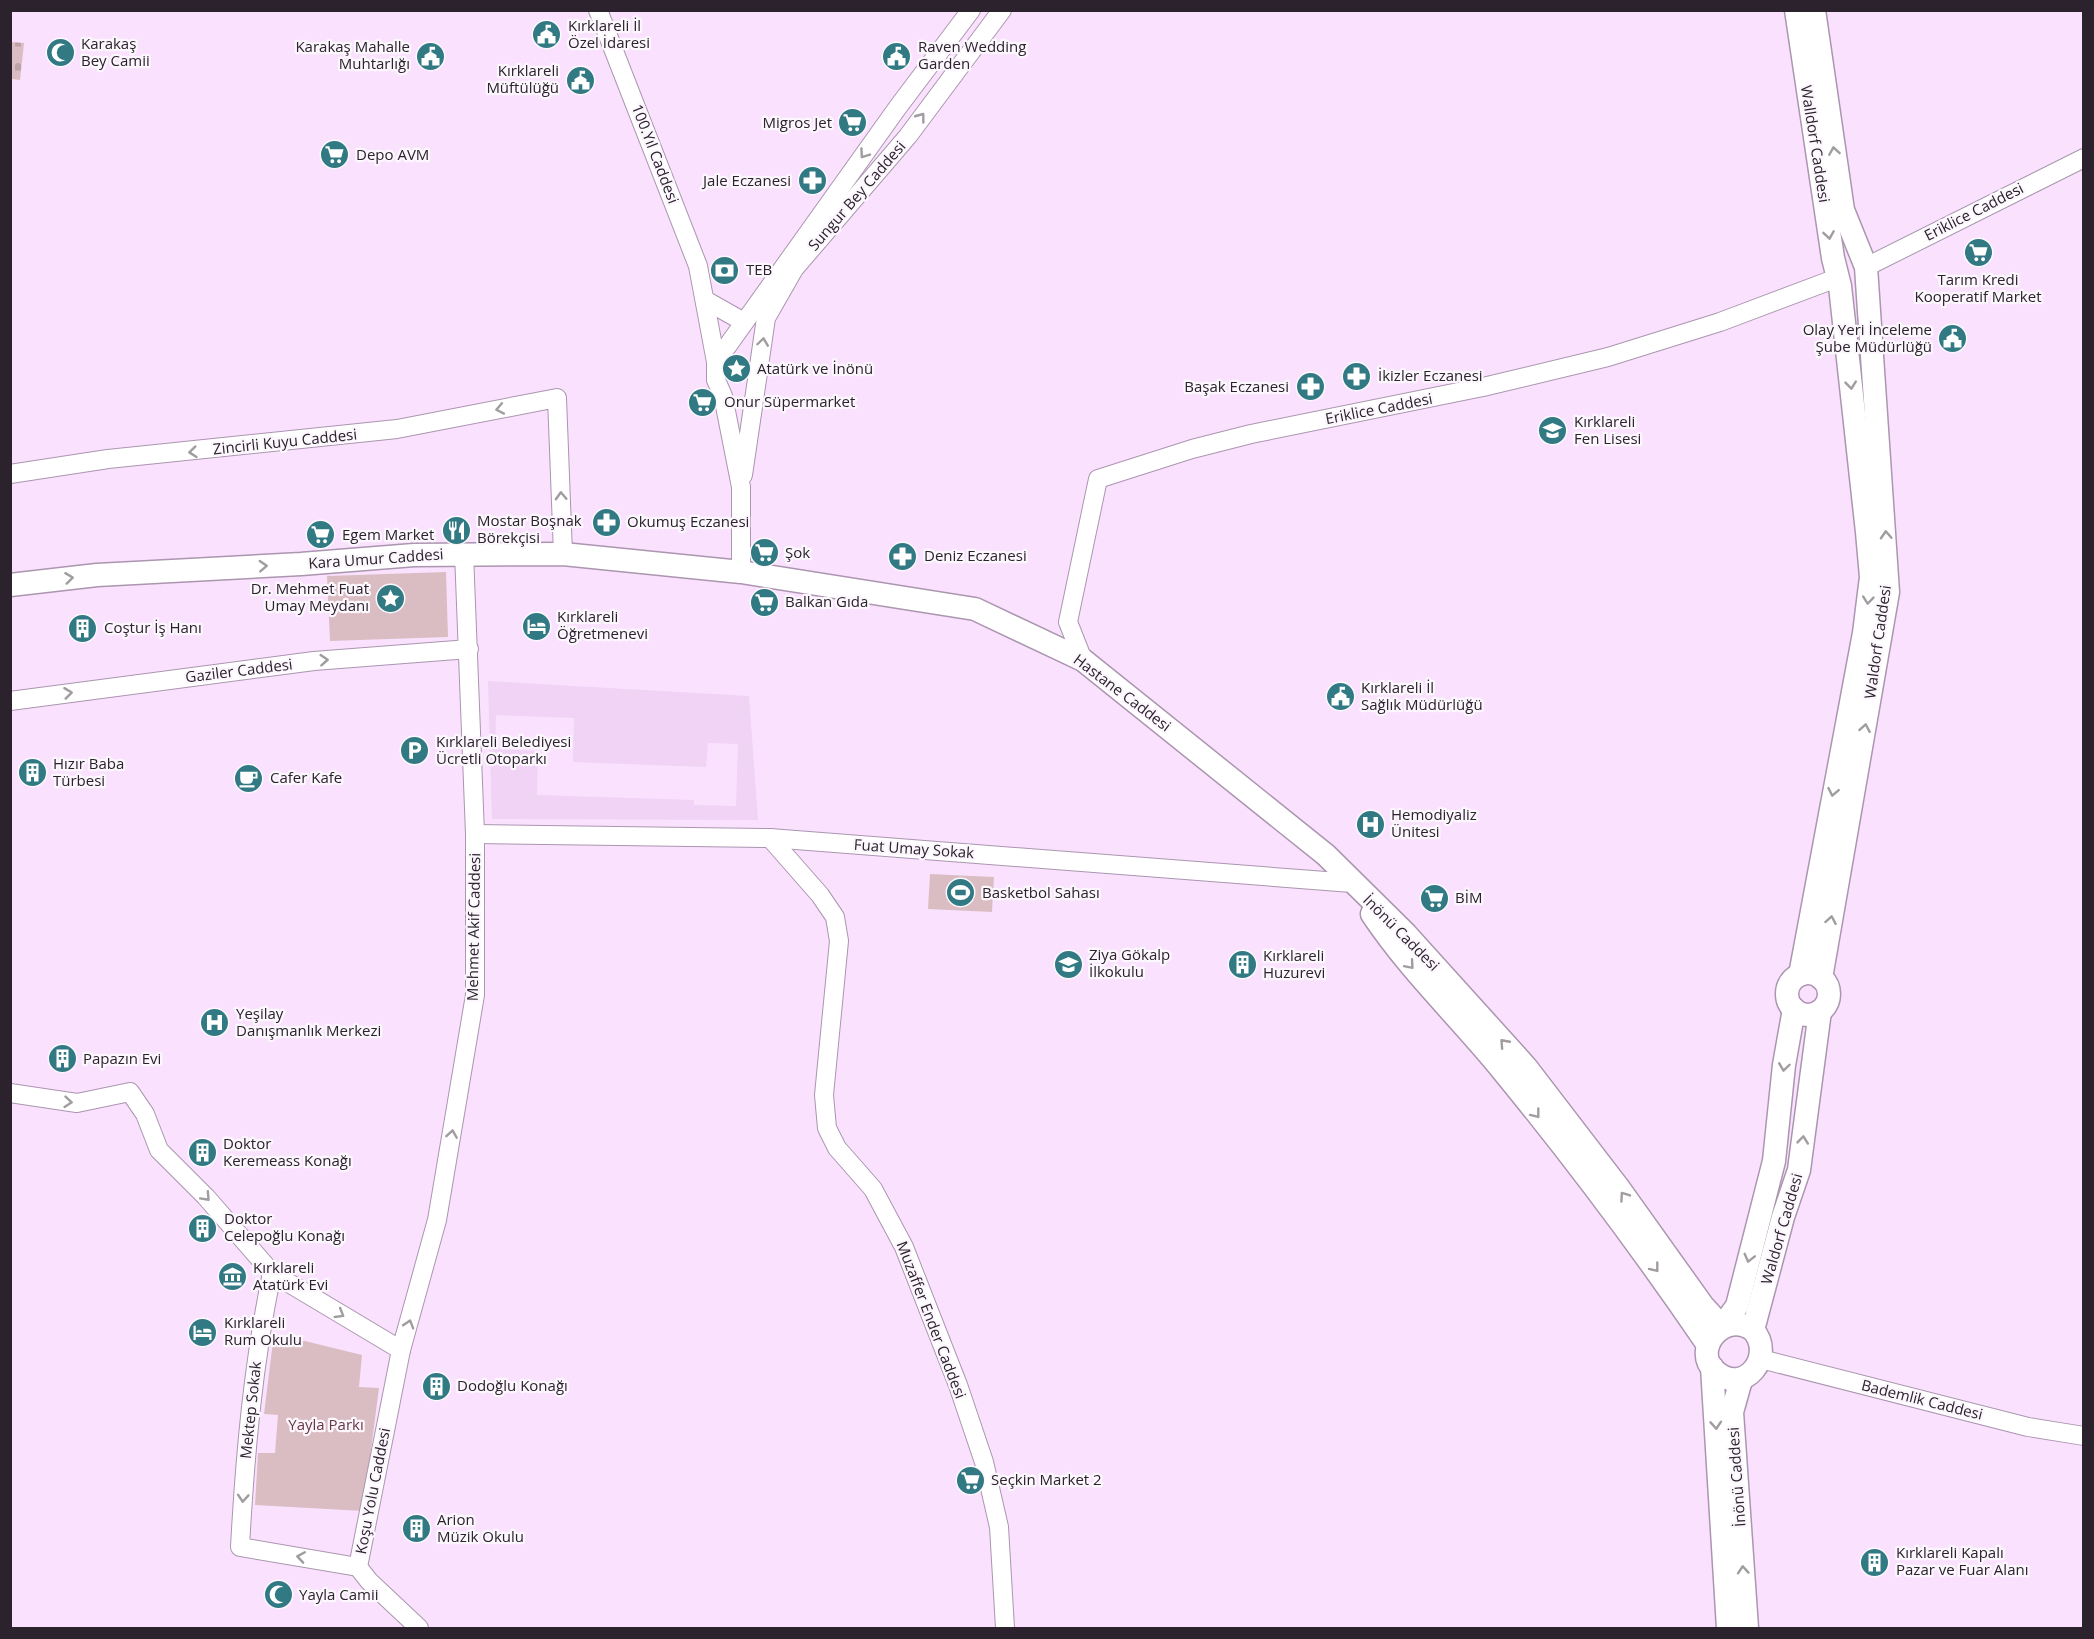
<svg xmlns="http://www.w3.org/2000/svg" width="2094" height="1639" viewBox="0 0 2094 1639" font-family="'Open Sans',sans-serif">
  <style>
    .built { fill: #f0d3f5; fill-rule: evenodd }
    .cemetery { fill: url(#cemetery-stones) }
    .green { fill: #dabdc2 }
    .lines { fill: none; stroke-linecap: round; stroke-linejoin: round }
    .minor-casing { stroke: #ab95af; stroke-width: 20 }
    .major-casing { stroke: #ab95af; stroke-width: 25 }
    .minor { stroke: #fff; stroke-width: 18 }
    .major { stroke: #fff; stroke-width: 22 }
    .oneway { stroke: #a09ca0 }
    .labels { text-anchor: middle; stroke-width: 4.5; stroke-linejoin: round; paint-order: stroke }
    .poi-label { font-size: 15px; fill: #2b222d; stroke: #fcf7fd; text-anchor: start }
    .street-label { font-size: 15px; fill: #2b222d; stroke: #fcf7fd }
    .park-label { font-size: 15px; fill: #683743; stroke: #fcf7fd }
  </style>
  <defs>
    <pattern id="cemetery-stones" width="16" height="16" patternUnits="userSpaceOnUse" patternTransform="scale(1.5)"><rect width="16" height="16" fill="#dabdc2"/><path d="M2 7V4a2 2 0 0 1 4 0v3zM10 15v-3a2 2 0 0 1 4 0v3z" fill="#bba2a7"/></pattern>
  </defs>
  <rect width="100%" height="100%" fill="#fae2ff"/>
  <!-- built -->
  <path class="built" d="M488,681l261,15 9,124 -266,-1zM496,715l78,3 -1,44 133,5 2,-24 30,1 -2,62 -42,-1v-5l-157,-5 1,-44 -43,-2z"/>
  <!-- cemetery -->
  <path class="cemetery" d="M11,42l13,1 -4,37 -9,-1z"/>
  <!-- green -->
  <g class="green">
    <path d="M446,572l2,65 -118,4 -3,-65z"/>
    <path d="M930,874l64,3 -2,35 -64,-3z"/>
    <path d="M273,1341h32l57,14 -3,32 20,1 -16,123 -108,-6 3,-52h17l3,-38 -14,-1z"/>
  </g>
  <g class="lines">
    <defs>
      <g id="minor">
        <path d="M598,10l100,256 18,96v18l7,16 18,91v85"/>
        <path d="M1866,267l218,-109"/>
        <path d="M705,300l39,22"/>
        <path d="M716,362l182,-255 73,-97"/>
        <path d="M10,474l98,-15 289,-30 160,-31 6,156"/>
        <path d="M743,475l23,-157 28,-49 114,-133 94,-126"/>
        <path d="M1083,660l-15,-38 30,-143 94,-30 59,-15 232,-47 125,-30 112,-35 117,-44"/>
        <path d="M10,701l304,-40 155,-12"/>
        <path d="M475,834l295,4 582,45"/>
        <path d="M770,838l50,57 15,22 4,24 -15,154 3,33 10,20 36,41 31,58 54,138 26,77 15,65 6,101"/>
        <path d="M10,1093l67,10 53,-11 15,22 14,36 47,47 66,76 129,77"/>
        <path d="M272,1273c-19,91 -27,182 -32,274l118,20"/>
        <path d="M1761,1359l267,68 56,9"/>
        <path d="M419,1628l-50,-47 -11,-14 43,-217 36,-130 38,-225v-161l-11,-281"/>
      </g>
      <g id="major">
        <path d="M1796,10l37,248 7,28 27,246 4,45 -7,56 -64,342"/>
        <path d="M1814,10l29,200 23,57 22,325 -67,386"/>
        <path d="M10,585l87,-10 204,-11 113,-9 149,-1 178,18 234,37 108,51 243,195 80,79 120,133 92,120 85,119 19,21"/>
        <path d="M1372,914c38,57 88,104 131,157 72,88 141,180 205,274"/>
        <circle cx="1808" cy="994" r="21"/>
        <path d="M1722,1327l15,-21 37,-145 10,-96 10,-56"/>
        <path d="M1753,1330c-29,-21 -62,20 -38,41 29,26 61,-15 38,-41l30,-113 16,-47 21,-159"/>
        <path d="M1712,1367l16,261"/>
        <path d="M1741,1380l-9,32 15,216"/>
      </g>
    </defs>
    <!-- minor casing -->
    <use href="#minor" class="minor-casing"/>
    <!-- major casing -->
    <use href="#major" class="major-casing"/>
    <!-- minor -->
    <use href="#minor" class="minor"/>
    <!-- major -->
    <use href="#major" class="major"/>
  </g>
  <!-- one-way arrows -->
  <defs><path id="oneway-chevron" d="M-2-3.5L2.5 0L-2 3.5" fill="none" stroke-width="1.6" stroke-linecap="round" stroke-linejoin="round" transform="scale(1.5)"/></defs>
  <g class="oneway">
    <use href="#oneway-chevron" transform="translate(921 117) rotate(-53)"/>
    <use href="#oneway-chevron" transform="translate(1834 151) rotate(-99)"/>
    <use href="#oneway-chevron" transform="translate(864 154) rotate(125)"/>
    <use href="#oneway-chevron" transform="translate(1829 235) rotate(81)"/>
    <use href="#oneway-chevron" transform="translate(763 342) rotate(-82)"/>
    <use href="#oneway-chevron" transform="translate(1851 385) rotate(84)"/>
    <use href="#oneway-chevron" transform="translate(500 409) rotate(169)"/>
    <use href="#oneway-chevron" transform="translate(193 452) rotate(174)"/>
    <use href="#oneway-chevron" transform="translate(561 496) rotate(-92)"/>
    <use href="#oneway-chevron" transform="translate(1886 535) rotate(-93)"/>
    <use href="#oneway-chevron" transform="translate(263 566) rotate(-3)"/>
    <use href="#oneway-chevron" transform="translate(69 578) rotate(-7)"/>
    <use href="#oneway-chevron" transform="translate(1868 600) rotate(96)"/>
    <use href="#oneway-chevron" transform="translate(324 660) rotate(-4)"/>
    <use href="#oneway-chevron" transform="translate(68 693) rotate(-7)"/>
    <use href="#oneway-chevron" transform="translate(1865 728) rotate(-80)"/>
    <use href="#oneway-chevron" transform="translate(1833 792) rotate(101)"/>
    <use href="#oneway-chevron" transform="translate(1831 920) rotate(-80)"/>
    <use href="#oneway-chevron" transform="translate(1410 965) rotate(49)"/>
    <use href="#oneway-chevron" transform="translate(1504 1043) rotate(-132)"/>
    <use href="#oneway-chevron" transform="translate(1784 1067) rotate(98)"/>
    <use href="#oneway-chevron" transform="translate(68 1102) rotate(5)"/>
    <use href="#oneway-chevron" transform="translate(1536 1114) rotate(52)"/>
    <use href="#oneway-chevron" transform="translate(452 1134) rotate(-81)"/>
    <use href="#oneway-chevron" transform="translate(1803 1140) rotate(-84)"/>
    <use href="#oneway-chevron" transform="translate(1624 1196) rotate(-125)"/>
    <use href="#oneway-chevron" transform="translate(206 1197) rotate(47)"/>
    <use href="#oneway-chevron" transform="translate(1749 1258) rotate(104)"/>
    <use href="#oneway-chevron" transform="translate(1655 1268) rotate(52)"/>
    <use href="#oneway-chevron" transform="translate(340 1314) rotate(31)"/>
    <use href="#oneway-chevron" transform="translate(409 1324) rotate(-73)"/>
    <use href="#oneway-chevron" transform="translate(1716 1425) rotate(86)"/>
    <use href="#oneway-chevron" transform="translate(243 1498) rotate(94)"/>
    <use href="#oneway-chevron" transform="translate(301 1557) rotate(-171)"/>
    <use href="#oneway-chevron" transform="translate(1743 1570) rotate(-94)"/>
  </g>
  <!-- icons -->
  <defs>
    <symbol id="civic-disc" viewBox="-11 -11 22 22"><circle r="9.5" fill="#317983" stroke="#fcf7fd"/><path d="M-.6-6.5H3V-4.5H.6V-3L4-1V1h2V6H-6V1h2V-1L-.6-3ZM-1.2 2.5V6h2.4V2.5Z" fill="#fff"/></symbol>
    <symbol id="mosque-disc" viewBox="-11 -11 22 22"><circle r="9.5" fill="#317983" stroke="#fcf7fd"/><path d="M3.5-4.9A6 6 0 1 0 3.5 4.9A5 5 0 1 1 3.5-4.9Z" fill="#fff"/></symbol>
    <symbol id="supermarket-disc" viewBox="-11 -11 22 22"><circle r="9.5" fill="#317983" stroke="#fcf7fd"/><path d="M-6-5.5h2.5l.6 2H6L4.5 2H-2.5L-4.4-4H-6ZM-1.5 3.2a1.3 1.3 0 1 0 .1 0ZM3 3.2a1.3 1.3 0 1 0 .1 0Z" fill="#fff"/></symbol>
    <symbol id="pharmacy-disc" viewBox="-11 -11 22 22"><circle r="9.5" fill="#317983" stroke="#fcf7fd"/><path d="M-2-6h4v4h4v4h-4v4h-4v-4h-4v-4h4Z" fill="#fff"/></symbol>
    <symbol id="bank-disc" viewBox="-11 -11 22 22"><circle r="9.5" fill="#317983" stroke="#fcf7fd"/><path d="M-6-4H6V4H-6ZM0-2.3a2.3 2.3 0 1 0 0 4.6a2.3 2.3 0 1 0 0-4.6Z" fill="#fff"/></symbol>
    <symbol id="sight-disc" viewBox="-11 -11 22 22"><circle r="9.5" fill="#317983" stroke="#fcf7fd"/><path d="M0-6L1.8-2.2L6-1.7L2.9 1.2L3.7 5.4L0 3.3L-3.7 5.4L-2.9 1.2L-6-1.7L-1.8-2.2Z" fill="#fff"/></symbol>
    <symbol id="school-disc" viewBox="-11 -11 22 22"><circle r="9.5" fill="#317983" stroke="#fcf7fd"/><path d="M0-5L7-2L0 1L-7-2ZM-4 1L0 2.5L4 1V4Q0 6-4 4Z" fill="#fff"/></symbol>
    <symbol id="restaurant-disc" viewBox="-11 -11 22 22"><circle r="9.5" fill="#317983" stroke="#fcf7fd"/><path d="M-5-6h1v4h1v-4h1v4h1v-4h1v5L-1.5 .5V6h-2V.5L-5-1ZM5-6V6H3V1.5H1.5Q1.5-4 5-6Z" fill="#fff"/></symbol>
    <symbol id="hotel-disc" viewBox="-11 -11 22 22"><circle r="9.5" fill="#317983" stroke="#fcf7fd"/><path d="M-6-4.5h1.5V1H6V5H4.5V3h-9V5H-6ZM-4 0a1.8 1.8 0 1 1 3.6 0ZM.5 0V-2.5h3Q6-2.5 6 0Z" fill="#fff"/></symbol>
    <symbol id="building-disc" viewBox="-11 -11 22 22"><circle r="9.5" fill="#317983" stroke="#fcf7fd"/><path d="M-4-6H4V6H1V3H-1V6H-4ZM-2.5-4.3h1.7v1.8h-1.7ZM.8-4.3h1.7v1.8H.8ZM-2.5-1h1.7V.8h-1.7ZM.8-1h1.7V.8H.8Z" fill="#fff"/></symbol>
    <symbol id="parking-disc" viewBox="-11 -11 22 22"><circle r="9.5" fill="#317983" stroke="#fcf7fd"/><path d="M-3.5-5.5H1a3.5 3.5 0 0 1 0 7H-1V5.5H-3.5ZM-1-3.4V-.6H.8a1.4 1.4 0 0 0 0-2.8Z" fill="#fff"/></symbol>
    <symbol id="cafe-disc" viewBox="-11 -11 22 22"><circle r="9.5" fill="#317983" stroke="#fcf7fd"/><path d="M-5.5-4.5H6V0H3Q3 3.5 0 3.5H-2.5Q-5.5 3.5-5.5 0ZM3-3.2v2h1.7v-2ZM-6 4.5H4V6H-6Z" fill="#fff"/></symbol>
    <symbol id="hospital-disc" viewBox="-11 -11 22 22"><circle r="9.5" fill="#317983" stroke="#fcf7fd"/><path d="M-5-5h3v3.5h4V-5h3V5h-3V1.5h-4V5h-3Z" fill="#fff"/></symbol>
    <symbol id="stadium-disc" viewBox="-11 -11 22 22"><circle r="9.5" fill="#317983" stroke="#fcf7fd"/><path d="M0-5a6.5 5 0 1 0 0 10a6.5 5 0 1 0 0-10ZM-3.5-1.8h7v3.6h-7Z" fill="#fff"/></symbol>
    <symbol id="museum-disc" viewBox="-11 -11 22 22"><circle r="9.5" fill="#317983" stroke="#fcf7fd"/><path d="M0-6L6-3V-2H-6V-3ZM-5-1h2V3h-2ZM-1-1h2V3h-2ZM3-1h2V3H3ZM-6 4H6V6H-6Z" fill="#fff"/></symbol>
  </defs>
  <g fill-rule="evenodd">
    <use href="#civic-disc" x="530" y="18" width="33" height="33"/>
    <use href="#mosque-disc" x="44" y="36" width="33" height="33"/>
    <use href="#civic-disc" x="414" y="40" width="33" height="33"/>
    <use href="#civic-disc" x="880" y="40" width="33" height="33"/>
    <use href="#civic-disc" x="564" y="64" width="33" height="33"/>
    <use href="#supermarket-disc" x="836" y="106" width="33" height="33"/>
    <use href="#supermarket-disc" x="318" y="138" width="33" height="33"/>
    <use href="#pharmacy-disc" x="796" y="164" width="33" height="33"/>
    <use href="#supermarket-disc" x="1962" y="236" width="33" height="33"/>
    <use href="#bank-disc" x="708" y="254" width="33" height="33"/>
    <use href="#civic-disc" x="1936" y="322" width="33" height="33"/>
    <use href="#sight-disc" x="720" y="352" width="33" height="33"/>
    <use href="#pharmacy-disc" x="1340" y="360" width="33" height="33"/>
    <use href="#pharmacy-disc" x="1294" y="370" width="33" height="33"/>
    <use href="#supermarket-disc" x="686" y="386" width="33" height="33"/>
    <use href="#school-disc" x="1536" y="414" width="33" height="33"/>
    <use href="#pharmacy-disc" x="590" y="506" width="33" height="33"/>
    <use href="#restaurant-disc" x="440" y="514" width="33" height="33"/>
    <use href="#supermarket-disc" x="304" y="518" width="33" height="33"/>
    <use href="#supermarket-disc" x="748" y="536" width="33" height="33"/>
    <use href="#pharmacy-disc" x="886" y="540" width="33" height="33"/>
    <use href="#sight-disc" x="374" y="582" width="33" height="33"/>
    <use href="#supermarket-disc" x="748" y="586" width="33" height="33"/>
    <use href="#hotel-disc" x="520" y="610" width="33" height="33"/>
    <use href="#building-disc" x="66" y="612" width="33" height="33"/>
    <use href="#civic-disc" x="1324" y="680" width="33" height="33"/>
    <use href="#parking-disc" x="398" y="734" width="33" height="33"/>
    <use href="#building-disc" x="16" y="756" width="33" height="33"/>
    <use href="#cafe-disc" x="232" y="762" width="33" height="33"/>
    <use href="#hospital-disc" x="1354" y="808" width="33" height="33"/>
    <use href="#stadium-disc" x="944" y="876" width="33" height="33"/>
    <use href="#supermarket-disc" x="1418" y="882" width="33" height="33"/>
    <use href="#school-disc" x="1052" y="948" width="33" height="33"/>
    <use href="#building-disc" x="1226" y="948" width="33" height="33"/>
    <use href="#hospital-disc" x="198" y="1006" width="33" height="33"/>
    <use href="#building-disc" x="46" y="1042" width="33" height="33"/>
    <use href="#building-disc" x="186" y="1136" width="33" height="33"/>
    <use href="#building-disc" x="186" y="1212" width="33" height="33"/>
    <use href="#museum-disc" x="216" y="1260" width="33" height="33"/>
    <use href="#hotel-disc" x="186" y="1316" width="33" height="33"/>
    <use href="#building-disc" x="420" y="1370" width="33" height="33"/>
    <use href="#supermarket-disc" x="954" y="1464" width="33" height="33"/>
    <use href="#building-disc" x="400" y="1512" width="33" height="33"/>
    <use href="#building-disc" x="1858" y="1546" width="33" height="33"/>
    <use href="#mosque-disc" x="262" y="1578" width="33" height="33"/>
  </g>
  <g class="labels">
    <!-- poi labels -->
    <g class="poi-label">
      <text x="568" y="31">Kırklareli İl<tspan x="568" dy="17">Özel İdaresi</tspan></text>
      <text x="81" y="49">Karakaş<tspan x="81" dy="17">Bey Camii</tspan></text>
      <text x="410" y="52" text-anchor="end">Karakaş Mahalle<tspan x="410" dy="17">Muhtarlığı</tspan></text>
      <text x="918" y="52">Raven Wedding<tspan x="918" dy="17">Garden</tspan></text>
      <text x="559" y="76" text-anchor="end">Kırklareli<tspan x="559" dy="17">Müftülüğü</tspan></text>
      <text x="832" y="128" text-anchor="end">Migros Jet</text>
      <text x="356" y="160">Depo AVM</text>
      <text x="791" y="186" text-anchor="end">Jale Eczanesi</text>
      <text x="746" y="275">TEB</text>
      <text x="1978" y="285" text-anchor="middle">Tarım Kredi<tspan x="1978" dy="17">Kooperatif Market</tspan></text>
      <text x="1932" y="335" text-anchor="end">Olay Yeri İnceleme<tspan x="1932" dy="17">Şube Müdürlüğü</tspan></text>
      <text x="757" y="374">Atatürk ve İnönü</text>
      <text x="1378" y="381">İkizler Eczanesi</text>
      <text x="1289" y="392" text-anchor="end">Başak Eczanesi</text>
      <text x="724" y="407">Onur Süpermarket</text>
      <text x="1574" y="427">Kırklareli<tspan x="1574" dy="17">Fen Lisesi</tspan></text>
      <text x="477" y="526">Mostar Boşnak<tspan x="477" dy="17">Börekçisi</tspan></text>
      <text x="627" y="527">Okumuş Eczanesi</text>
      <text x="342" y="540">Egem Market</text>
      <text x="785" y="558">Şok</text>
      <text x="924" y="561">Deniz Eczanesi</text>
      <text x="369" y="594" text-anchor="end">Dr. Mehmet Fuat<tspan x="369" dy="17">Umay Meydanı</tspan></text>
      <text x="785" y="607">Balkan Gıda</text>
      <text x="557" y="622">Kırklareli<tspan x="557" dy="17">Öğretmenevi</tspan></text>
      <text x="104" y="633">Coştur İş Hanı</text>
      <text x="1361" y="693">Kırklareli İl<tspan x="1361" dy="17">Sağlık Müdürlüğü</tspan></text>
      <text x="436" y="747">Kırklareli Belediyesi<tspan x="436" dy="17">Ücretli Otoparkı</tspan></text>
      <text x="53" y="769">Hızır Baba<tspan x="53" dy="17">Türbesi</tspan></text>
      <text x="270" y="783">Cafer Kafe</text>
      <text x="1391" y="820">Hemodiyaliz<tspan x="1391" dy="17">Ünitesi</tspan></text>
      <text x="982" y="898">Basketbol Sahası</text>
      <text x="1455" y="903">BİM</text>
      <text x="1089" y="960">Ziya Gökalp<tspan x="1089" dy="17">İlkokulu</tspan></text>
      <text x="1263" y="961">Kırklareli<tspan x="1263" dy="17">Huzurevi</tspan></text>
      <text x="236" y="1019">Yeşilay<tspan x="236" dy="17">Danışmanlık Merkezi</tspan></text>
      <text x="83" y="1064">Papazın Evi</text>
      <text x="223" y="1149">Doktor<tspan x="223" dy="17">Keremeass Konağı</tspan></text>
      <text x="224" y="1224">Doktor<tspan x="224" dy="17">Celepoğlu Konağı</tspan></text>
      <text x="253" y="1273">Kırklareli<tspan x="253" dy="17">Atatürk Evi</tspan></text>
      <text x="224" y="1328">Kırklareli<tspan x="224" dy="17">Rum Okulu</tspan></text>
      <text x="457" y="1391">Dodoğlu Konağı</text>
      <text x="991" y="1485">Seçkin Market 2</text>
      <text x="437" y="1525">Arion<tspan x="437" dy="17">Müzik Okulu</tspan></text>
      <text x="1896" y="1558">Kırklareli Kapalı<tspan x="1896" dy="17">Pazar ve Fuar Alanı</tspan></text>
      <text x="299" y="1600">Yayla Camii</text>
    </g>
    <!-- street labels -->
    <g class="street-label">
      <text transform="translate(1815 144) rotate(81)" y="5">Walldorf Caddesi</text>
      <text transform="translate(655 154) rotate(69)" y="5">100.Yıl Caddesi</text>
      <text transform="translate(857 196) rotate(-49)" y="5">Sungur Bey Caddesi</text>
      <text transform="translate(1974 212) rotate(-27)" y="5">Eriklice Caddesi</text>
      <text transform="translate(1379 409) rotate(-11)" y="5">Eriklice Caddesi</text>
      <text transform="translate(285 442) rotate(-6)" y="5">Zincirli Kuyu Caddesi</text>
      <text transform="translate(376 559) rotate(-4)" y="5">Kara Umur Caddesi</text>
      <text transform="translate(1878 642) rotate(-82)" y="5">Waldorf Caddesi</text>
      <text transform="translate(239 671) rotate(-7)" y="5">Gaziler Caddesi</text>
      <text transform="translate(1122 693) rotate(37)" y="5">Hastane Caddesi</text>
      <text transform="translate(914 849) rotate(4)" y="5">Fuat Umay Sokak</text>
      <text transform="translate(474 927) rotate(-89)" y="5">Mehmet Akif Caddesi</text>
      <text transform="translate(1401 933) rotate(45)" y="5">İnönü Caddesi</text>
      <text transform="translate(1782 1229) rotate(-74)" y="5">Waldorf Caddesi</text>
      <text transform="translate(931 1320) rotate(69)" y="5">Muzaffer Ender Caddesi</text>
      <text transform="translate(1922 1400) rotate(14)" y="5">Bademlik Caddesi</text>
      <text transform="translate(251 1410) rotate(-84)" y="5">Mektep Sokak</text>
      <text transform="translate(1737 1477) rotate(-94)" y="5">İnönü Caddesi</text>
      <text transform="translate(373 1491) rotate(-79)" y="5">Koşu Yolu Caddesi</text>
    </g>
    <!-- park labels -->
    <g class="park-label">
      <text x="326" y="1430">Yayla Parkı</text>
    </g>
  </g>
  <!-- border -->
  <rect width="2094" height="1639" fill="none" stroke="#2b222d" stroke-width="24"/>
</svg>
